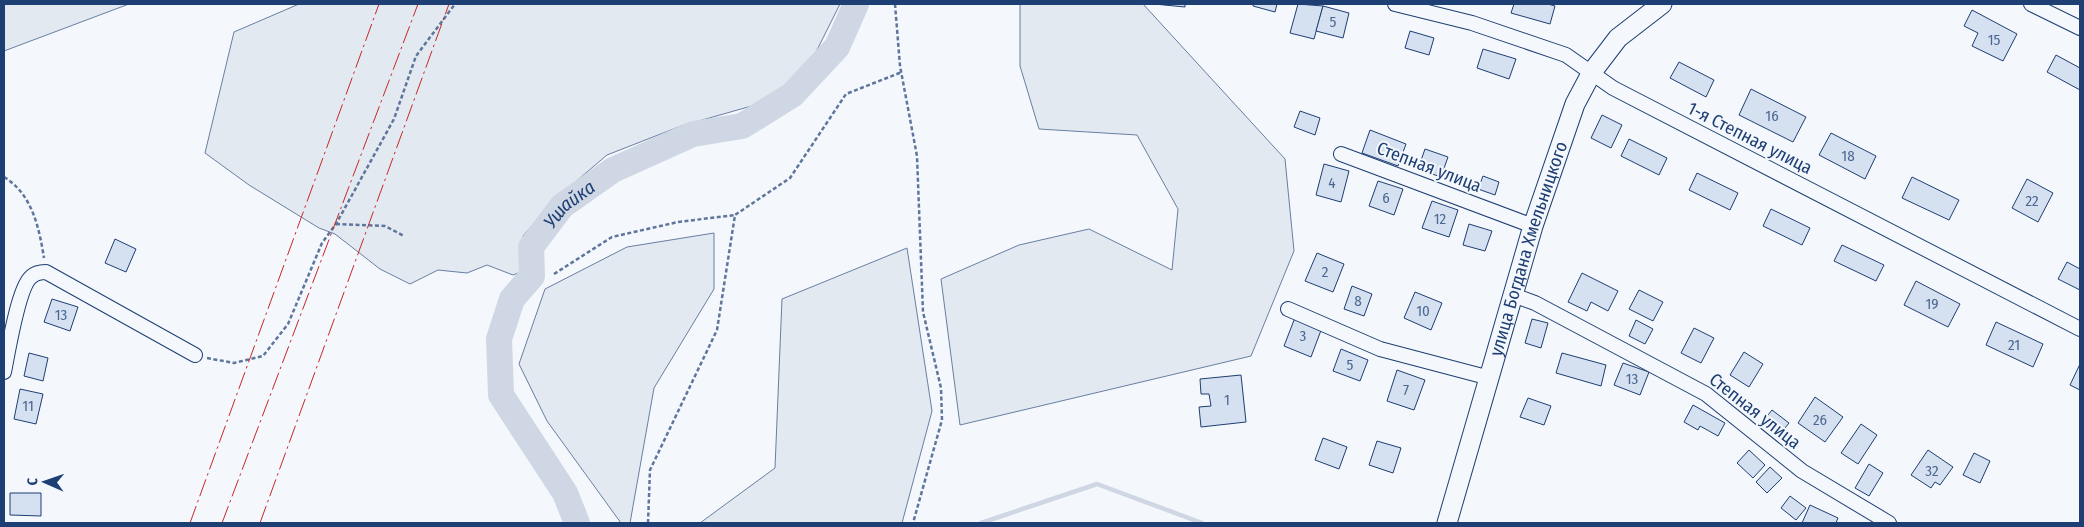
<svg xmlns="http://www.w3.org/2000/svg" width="2084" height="527" viewBox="0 0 2084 527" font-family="'Fira Sans Condensed',sans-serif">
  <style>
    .green { fill: #e3e9f0; stroke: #687fa3 }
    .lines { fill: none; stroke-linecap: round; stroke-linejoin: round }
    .stream { stroke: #cfd7e4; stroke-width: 4.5 }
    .river { stroke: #cfd7e4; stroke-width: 26 }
    .building { fill: #d5e0f0; stroke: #1d3f73 }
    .street-casing { stroke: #1d3f73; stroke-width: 16 }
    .secondary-casing { stroke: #1d3f73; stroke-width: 21 }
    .path { stroke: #5e769c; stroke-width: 2.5; stroke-dasharray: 4 2.5; stroke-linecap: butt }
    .street { stroke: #f4f7fb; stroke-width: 14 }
    .secondary { stroke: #f4f7fb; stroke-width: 19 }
    .power { stroke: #c62828; stroke-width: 1; stroke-dasharray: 18 4 2.5 4; stroke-linecap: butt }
    .labels { text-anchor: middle; stroke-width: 4; stroke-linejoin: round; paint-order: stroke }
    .number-label { font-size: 15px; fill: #4b6792 }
    .street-label { font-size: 18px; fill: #1d3f73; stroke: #f4f7fb }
    .water-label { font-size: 19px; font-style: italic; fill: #1d3f73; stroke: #f4f7fb }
  </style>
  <rect width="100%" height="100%" fill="#f4f7fb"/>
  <!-- green -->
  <g class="green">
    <path d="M4,4h125l-125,47z"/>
    <path d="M299,4h541l-23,46 -20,28 -35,25 -81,23 -74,29 -53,45 -31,36 3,34 -13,5 -26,-10 -20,8 -29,-3 -28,14 -30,-15 -45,-35 -16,-6 -70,-43 -44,-32 29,-121z"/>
    <path d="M1020,4h123l142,155 9,92 -43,105 -291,69 -19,-146 78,-34 70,-16 83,41 6,-61 -41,-74 -98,-6 -19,-63z"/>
    <path d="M714,233v56l-60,99 -24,135h-9l-74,-102 -28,-57 26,-75 82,-42z"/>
    <path d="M907,248l25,163 -30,112h-202l75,-55 7,-169z"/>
  </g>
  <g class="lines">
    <!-- stream -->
    <path class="stream" d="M981,523l116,-39 105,39"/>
    <!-- river -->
    <path class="river" id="s1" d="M577,523l-12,-30 -64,-98 -2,-56 13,-40 20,-23 -1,-29 31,-41 51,-36 80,-36 49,-8 50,-31 45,-48 19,-43"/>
  </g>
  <!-- building -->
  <g class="building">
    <path d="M1154,4h31v3z"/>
    <path d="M1253,4h24l-2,8 -22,-6z"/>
    <path d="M1298,4l25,2 -9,33 -24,-6z"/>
    <path d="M1514,4h34l7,2 -5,18 -39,-11z"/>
    <path d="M1323,6l26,7 -6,25 -27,-7z"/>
    <path d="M1972,10l45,24 -14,27 -31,-15 6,-13 -14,-7z"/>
    <path d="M1410,31l24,7 -5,17 -24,-7z"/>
    <path d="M1483,49l33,10 -7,20 -32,-11z"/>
    <path d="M2056,55l24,13v22l-33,-18z"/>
    <path d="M1679,62l35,18 -8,17 -36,-19z"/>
    <path d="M1751,89l55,28 -13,25 -54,-27z"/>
    <path d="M1300,111l20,7 -5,17 -21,-8z"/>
    <path d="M1602,115l20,10 -11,23 -20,-10z"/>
    <path d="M1370,130l36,14 -8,22 -36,-13z"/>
    <path d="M1831,133l45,23 -11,23 -46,-24z"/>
    <path d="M1629,139l38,19 -8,17 -38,-19z"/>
    <path d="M1425,149l23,8 -7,20 -23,-8z"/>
    <path d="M1324,164l25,7 -8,31 -25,-7z"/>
    <path d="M1697,173l41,20 -8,17 -41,-20z"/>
    <path d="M1483,176l16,6 -4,13 -17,-6z"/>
    <path d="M1912,177l47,23 -10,20 -47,-22z"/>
    <path d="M2027,179l26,14 -15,29 -26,-14z"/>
    <path d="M1378,181l25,8 -9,26 -25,-9z"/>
    <path d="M1432,201l26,9 -9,27 -27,-9z"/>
    <path d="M1771,209l39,19 -8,17 -39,-19z"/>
    <path d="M1469,224l23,7 -7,20 -22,-6z"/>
    <path d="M115,239l21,10 -10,23 -21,-9z"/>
    <path d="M1842,245l42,20 -8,16 -42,-20z"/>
    <path d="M1317,253l27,11 -11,28 -28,-11z"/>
    <path d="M2067,262l13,7v21l-22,-11z"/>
    <path d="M1582,273l36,18 -10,20 -17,-9 -4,9 -19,-9z"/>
    <path d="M1916,281l44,23 -12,23 -44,-22z"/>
    <path d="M1352,286l20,8 -8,22 -20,-7z"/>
    <path d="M1639,290l24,12 -10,19 -24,-12z"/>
    <path d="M1415,292l27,11 -11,27 -27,-12z"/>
    <path d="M52,299l26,8 -8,24 -26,-9z"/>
    <path d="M1296,315l27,10 -12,32 -27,-11z"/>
    <path d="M1532,319l16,4 -7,25 -16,-5z"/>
    <path d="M1636,320l17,9 -8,15 -16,-8z"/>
    <path d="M1996,322l47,22 -10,23 -47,-22z"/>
    <path d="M1694,328l20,10 -13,25 -20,-10z"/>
    <path d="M1341,349l27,11 -8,21 -27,-10z"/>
    <path d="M1744,352l19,12 -14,23 -19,-12z"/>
    <path d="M29,353l19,5 -5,23 -19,-5z"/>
    <path d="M1562,353l44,12 -5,21 -45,-13z"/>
    <path d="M1623,363l26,9 -9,23 -26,-10z"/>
    <path d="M2080,364v26l-10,-5z"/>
    <path d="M1397,370l28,10 -11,30 -27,-9z"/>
    <path d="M1241,375l5,47 -45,5 -2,-20 12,-1 -2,-12h-8l-1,-15z"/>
    <path d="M20,389l23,5 -7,30 -22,-5z"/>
    <path d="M1815,397l28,20 -18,25 -27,-19z"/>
    <path d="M1528,398l23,8 -7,19 -24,-8z"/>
    <path d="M1693,405l32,18 -7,13 -18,-10 -2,4 -14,-8z"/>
    <path d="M1772,410l17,13 -8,10 -17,-13z"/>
    <path d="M1861,424l16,11 -19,29 -17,-11z"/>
    <path d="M1323,438l24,9 -8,22 -24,-9z"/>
    <path d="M1377,441l24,7 -8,25 -24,-8z"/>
    <path d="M1749,450l16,15 -12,13 -16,-15z"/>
    <path d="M1928,450l25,17 -13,18 -5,-3 -4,6 -20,-13z"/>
    <path d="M1974,453l16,8 -10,22 -17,-8z"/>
    <path d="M1869,464l14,9 -14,23 -14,-8z"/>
    <path d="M1770,467l12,11 -15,15 -11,-11z"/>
    <path d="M10,493h31v23l-31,-1z"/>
    <path d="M1790,496l16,12 -10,12 -15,-12z"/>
    <path d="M1810,505l28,13 -2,5h-34z"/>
  </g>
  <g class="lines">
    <defs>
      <g id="street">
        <path d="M1395,4l77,19 94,32 47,33 467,241"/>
        <path d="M2031,4l49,24"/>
        <path d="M1341,154l192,72"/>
        <path d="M1513,295l22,8 171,91 96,77 87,52"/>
        <path d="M1288,309l92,40 110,29"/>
        <path d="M4,372c4,-19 14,-84 27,-95 4,-4 9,-5 15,-5l149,83"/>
      </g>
      <g id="secondary">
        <path id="s2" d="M1447,523l86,-297 42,-122 17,-32 26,-34 44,-34"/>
      </g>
    </defs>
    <!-- street casing -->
    <use href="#street" class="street-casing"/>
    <!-- secondary casing -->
    <use href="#secondary" class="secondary-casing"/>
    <!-- path -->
    <g class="path">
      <path d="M895,4l5,62 17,90 6,156 18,76 1,32 -29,103"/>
      <path d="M4,177c28,17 35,50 40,81"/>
      <path d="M336,224l49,2 19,10"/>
      <path d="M554,274l58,-37 66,-15 57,-7"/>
      <path d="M207,358l27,5 29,-7 25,-32 34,-81 14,-19 58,-105 22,-63 39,-52"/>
      <path d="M648,523l2,-53 67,-140 18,-115 55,-37 56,-84 56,-22"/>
    </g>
    <!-- street -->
    <use href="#street" class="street"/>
    <!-- secondary -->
    <use href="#secondary" class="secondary"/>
    <!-- power -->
    <g class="power">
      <path d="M190,523l189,-519"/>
      <path d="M222,523l196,-519"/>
      <path d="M260,523l189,-519"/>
    </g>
  </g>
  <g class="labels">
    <!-- number labels -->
    <g class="number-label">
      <text x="1333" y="27">5</text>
      <text x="1994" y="45">15</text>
      <text x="1772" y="121">16</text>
      <text x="1848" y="161">18</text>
      <text x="1332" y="188">4</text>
      <text x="1386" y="203">6</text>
      <text x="2032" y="206">22</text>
      <text x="1440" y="224">12</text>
      <text x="1325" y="277">2</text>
      <text x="1358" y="306">8</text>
      <text x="1932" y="309">19</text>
      <text x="1423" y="316">10</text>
      <text x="61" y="320">13</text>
      <text x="1303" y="341">3</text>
      <text x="2014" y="350">21</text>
      <text x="1350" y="370">5</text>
      <text x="1632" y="384">13</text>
      <text x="1406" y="395">7</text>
      <text x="1227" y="405">1</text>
      <text x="28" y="411">11</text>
      <text x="1820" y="425">26</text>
      <text x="1932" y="476">32</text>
    </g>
    <!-- street labels -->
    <g class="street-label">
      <text transform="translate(1750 138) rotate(27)" y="6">1-я Степная улица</text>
      <text transform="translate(1429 167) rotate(21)" y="6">Степная улица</text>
      <text dy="6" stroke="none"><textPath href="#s2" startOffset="286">улица Богдана Хмельницкого</textPath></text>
      <text transform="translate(1755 411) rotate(38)" y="6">Степная улица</text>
    </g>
    <!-- water labels -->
    <g class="water-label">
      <text dy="7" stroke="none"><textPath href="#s1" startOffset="365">Ушайка</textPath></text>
    </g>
  </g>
  <!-- border -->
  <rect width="2084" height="527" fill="none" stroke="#1d3f73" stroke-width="10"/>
  <!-- north arrow -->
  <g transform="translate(45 482) rotate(272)" stroke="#f4f7fb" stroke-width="4" paint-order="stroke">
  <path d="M0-4L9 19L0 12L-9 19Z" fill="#1d3f73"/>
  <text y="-8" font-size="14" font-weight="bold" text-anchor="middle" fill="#1d3f73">С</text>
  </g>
</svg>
